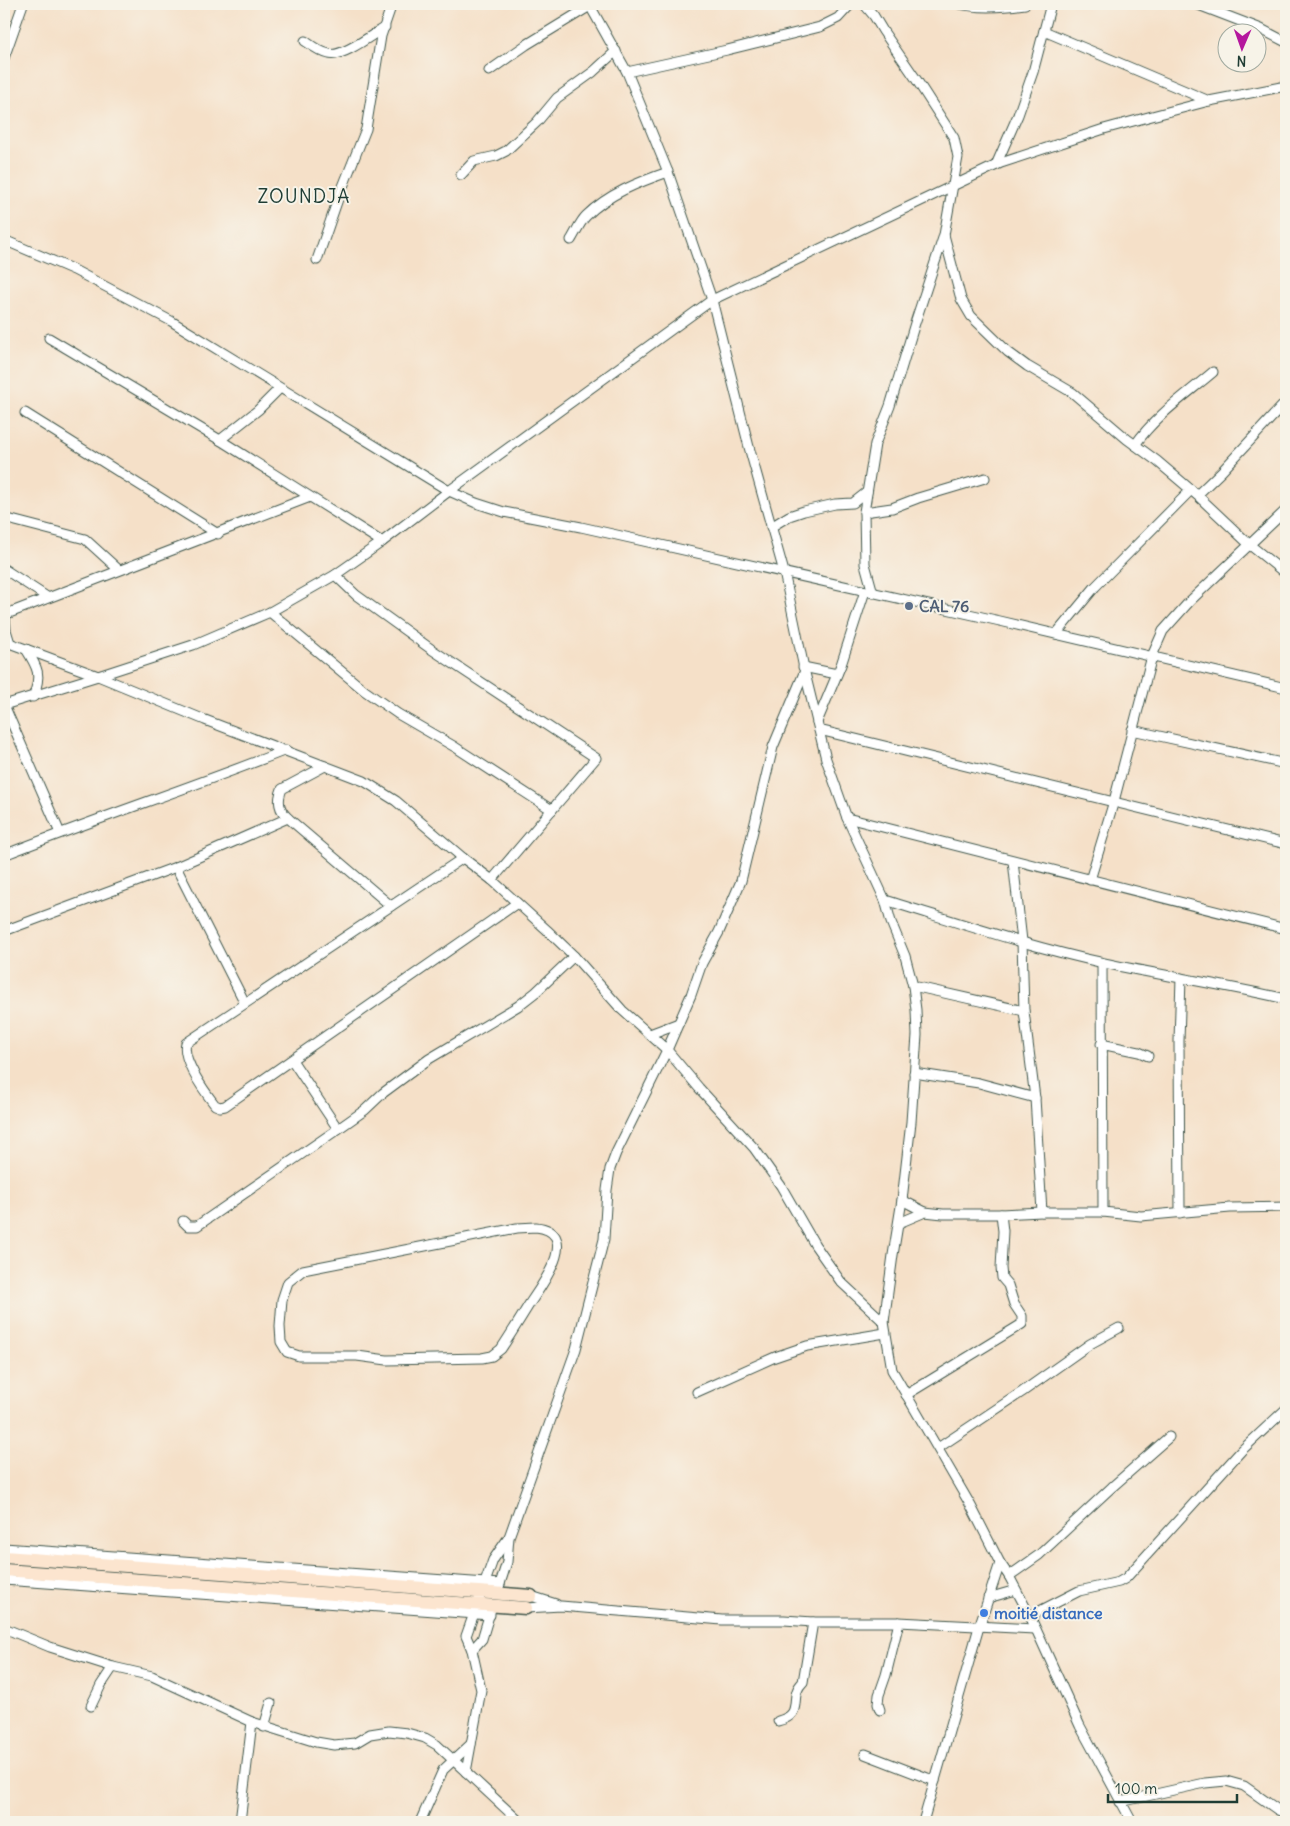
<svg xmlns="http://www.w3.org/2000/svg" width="1290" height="1826" viewBox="0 0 1290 1826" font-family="Delius,sans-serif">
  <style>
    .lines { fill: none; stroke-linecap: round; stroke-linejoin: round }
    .street-casing { stroke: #3f554a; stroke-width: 11 }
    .secondary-casing { stroke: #3f554a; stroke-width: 15 }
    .street { stroke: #fff; stroke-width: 9 }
    .secondary { stroke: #fce5cf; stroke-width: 12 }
    .service-dot { fill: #5c6f8a; stroke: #f7f3e8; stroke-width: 2 }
    .shop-dot { fill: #3f7fe0; stroke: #f7f3e8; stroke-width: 2 }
    .labels { text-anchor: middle; stroke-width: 4; stroke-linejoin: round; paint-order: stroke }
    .service-label { font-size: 16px; font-weight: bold; fill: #4e5e75; stroke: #f7f3e8; text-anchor: start }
    .shop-label { font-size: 16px; font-weight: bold; fill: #366cbe; stroke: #f7f3e8; text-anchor: start }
    .quarter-label { font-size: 19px; letter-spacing: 1px; fill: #1f3d34; stroke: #f7f3e8 }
  </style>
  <rect width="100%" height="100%" fill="#f7f3e8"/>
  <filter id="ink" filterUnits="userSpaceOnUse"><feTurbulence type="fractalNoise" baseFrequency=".02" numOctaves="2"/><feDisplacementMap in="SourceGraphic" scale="10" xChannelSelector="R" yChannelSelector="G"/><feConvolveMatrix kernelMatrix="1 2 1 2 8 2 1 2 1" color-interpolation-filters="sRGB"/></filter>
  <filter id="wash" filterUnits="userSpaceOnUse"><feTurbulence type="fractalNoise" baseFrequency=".0096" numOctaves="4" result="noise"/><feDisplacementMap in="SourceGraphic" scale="20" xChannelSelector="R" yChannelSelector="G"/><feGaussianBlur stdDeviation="1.12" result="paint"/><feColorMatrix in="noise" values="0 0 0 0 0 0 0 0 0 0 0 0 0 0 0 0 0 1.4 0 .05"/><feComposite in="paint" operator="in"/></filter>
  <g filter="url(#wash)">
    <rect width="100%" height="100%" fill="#f5e0c8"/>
  </g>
  <g filter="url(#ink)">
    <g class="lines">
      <defs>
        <g id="street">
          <path d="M589,4l38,68 41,100 44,128 37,147 35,125 21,101 21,86 21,59 38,82 6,22 14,34 8,30 3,24 1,25 -6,87 -9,78 -9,55 -9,67 8,48 79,136 29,57 9,13 21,40 50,110 52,96"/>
          <path d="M864,4l10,12 9,15 33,48 38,59 4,19 -14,78 17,64 10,17 37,36 19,14 46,27 54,46 30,22 40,34 53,50 36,29"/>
          <path d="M959,4c21,5 45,3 66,0"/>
          <path d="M1196,4l65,25 25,13"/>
          <path d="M1044,31l165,70"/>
          <path d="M305,41c7,5 15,11 24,13 13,4 44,-20 56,-27"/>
          <path d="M4,58l19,-54"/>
          <path d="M489,71l37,-26 64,-39"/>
          <path d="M627,72l100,-22 93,-23 18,-9 13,-14"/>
          <path d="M996,165l22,-50 15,-43 18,-68"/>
          <path d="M461,175l13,-14 22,-5 10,-5 31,-29 20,-24 36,-26 23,-21"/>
          <path d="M4,240l70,30 97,51 278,170 27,12 28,9 77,15 419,94 286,67"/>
          <path d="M571,240c5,-8 9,-18 15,-24 22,-22 53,-34 82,-44"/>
          <path d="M317,260l21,-61 28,-70 15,-93 11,-32"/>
          <path d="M49,338l171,102 162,102"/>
          <path d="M25,413l193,121"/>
          <path d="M220,440l38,-30 21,-21"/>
          <path d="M1135,445c20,-29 51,-50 78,-73"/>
          <path d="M1197,495l25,-24 64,-69"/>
          <path d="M864,512l28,-4 26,-10 67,-20"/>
          <path d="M4,518l81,21 34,31"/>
          <path d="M771,527l18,-11 15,-5 31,-7 18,-1 14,-11"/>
          <path d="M4,569l43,28"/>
          <path d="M335,575l21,20 75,54 165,109 -104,122"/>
          <path d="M873,593l-8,-29 -1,-52 11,-68 15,-38 25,-83 29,-88"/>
          <path d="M270,612l95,79 33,23 57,33 97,63"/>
          <path d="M5,614l1,16 4,13"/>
          <path d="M4,615l306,-118"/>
          <path d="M1056,634l39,-47 96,-97"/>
          <path d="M4,641l94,35 107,44 159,61 32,20 67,57 29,22 55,50 27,26 48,54 45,40 32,38 55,60 27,38 34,59 26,37 43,40"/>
          <path d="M26,649c12,19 16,26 7,48"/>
          <path d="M803,667l34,7"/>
          <path d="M4,705l94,-29 95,-31 77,-33 65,-37 47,-33 67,-51 263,-191 289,-137 103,-34 48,-13 57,-15 77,-15"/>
          <path d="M4,705l56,128"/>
          <path d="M817,722l24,-57 24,-74"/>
          <path d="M819,730l467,114"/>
          <path d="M1132,730l154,34"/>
          <path d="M325,766l-43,23c-5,12 -3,21 6,29l103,88"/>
          <path d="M847,818l439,111"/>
          <path d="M4,855c93,-37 189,-68 282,-105"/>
          <path d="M463,858l-277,185c-5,16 19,49 29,62l5,2 5,-1 292,-203"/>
          <path d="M1013,861l9,80 2,70 11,87 7,114"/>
          <path d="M176,867l69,136"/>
          <path d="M1090,880l24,-79 38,-145 11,-25 27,-30 96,-91"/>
          <path d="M885,900c72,22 145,47 219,63 60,13 122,22 182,36"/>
          <path d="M4,931l172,-64 112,-49"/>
          <path d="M1102,963l1,249"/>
          <path d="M913,986l111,25"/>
          <path d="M650,1034l29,-11"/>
          <path d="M1101,1044l38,8 9,4"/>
          <path d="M292,1060l46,69"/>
          <path d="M914,1073l65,10 56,15"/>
          <path d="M902,1200l23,12"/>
          <path d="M1180,1213l-1,-172 2,-63"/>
          <path d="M183,1221l5,5h9l141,-97 27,-19 18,-17 46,-34 89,-53 18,-14 38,-36"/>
          <path d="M899,1223l26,-11 18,2h58l41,-2h61l38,4 89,-8 56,-1"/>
          <path d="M536,1227c46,5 6,58 -6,76 -10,16 -19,31 -29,46l-9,7 -10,2 -95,2 -30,-4h-58l-12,-4 -6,-10 -1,-16 2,-26 6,-18 15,-12 214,-42z"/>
          <path d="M697,1392l78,-35 32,-11 78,-13"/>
          <path d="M906,1395l116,-71v-8l-8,-12 -6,-19 -6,-7 -1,-10 2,-37 -2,-17"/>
          <path d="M938,1448l84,-56 68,-48 29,-16"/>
          <path d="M4,1548l496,36"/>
          <path d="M1009,1576l30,-21 73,-68 57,-50"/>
          <path d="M4,1580l486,35"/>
          <path d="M499,1587l8,-25 2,-25"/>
          <path d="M531,1596l25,8"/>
          <path d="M988,1598l28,-8"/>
          <path d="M526,1608l35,-2 161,14h62l29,2h86l136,7"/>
          <path d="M1030,1616l49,-25 40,-9 7,-4 116,-128 44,-41"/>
          <path d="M4,1628l46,19 63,20 -12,18 -10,21"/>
          <path d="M472,1650l10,-11 9,-30"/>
          <path d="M113,1667l39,9 100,46 64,20 18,3 21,-2 15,-9 19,-3 18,2 18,5 12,7 83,77"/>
          <path d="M880,1710l-2,-6 1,-9 7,-20 13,-53"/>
          <path d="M778,1721c28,-7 9,-24 25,-39l10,-60"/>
          <path d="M264,1727l7,-24"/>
          <path d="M865,1754l70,27"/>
          <path d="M466,1772l15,-82 -9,-40 -6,-14 27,-76 16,-23 67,-188 28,-110 3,-49 3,-21 6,-16 51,-103 24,-55 11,-32 17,-31 22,-51 32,-134 31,-74"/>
          <path d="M1120,1802l85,-19 21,-2 18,5 34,24 8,3"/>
          <path d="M240,1822l12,-100"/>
          <path d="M420,1822l23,-52 28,-26"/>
          <path d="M923,1822l56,-195 21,-64"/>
        </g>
        <g id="secondary">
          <path d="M4,1557l527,39"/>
          <path d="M4,1570l522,38"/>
        </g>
      </defs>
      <!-- street casing -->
      <use href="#street" class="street-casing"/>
      <!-- secondary casing -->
      <use href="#secondary" class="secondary-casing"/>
      <!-- street -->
      <use href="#street" class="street"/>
      <!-- secondary -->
      <use href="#secondary" class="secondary"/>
    </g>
  </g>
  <!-- markers -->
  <circle class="service-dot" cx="909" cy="606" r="5"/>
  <circle class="shop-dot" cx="984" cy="1613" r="5"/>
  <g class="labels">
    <!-- service labels -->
    <g class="service-label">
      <text x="919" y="612">CAL 76</text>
    </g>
    <!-- shop labels -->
    <g class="shop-label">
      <text x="994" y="1619">moitié distance</text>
    </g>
    <!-- quarter labels -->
    <g class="quarter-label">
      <text x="304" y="203">ZOUNDJA</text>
    </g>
  </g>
  <!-- margin -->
  <rect width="1290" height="1826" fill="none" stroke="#f7f3e8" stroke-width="20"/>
  <!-- north arrow -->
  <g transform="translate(1242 48) rotate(182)"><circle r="24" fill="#f7f3e8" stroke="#a1aaa0"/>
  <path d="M0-4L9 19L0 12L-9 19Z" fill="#b5179e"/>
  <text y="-8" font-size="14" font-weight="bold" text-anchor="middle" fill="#1f3d34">N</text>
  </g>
  <!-- scale -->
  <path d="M1108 1794v8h129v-8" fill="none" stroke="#1f3d34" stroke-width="2.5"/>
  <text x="1115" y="1794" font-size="15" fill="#1f3d34" stroke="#f7f3e8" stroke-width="4" paint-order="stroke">100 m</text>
</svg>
